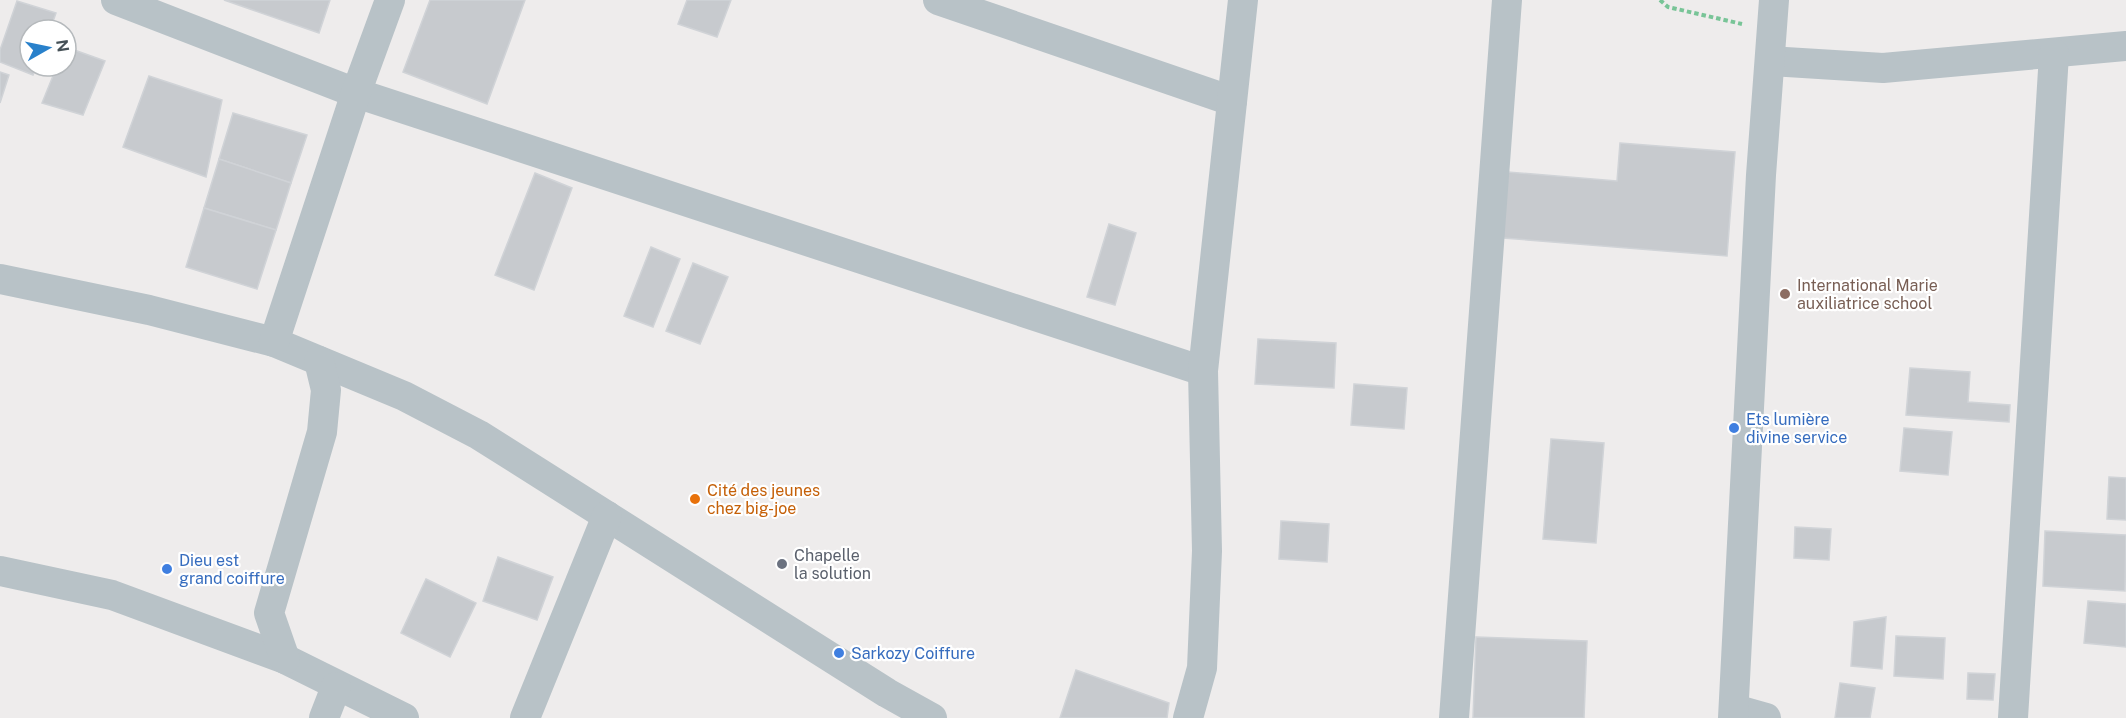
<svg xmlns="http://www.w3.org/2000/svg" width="2126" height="718" viewBox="0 0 2126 718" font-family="'Public Sans',sans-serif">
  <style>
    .building { fill: #c7cace; stroke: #d0d3d7; stroke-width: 1.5 }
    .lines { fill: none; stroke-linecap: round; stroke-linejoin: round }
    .path { stroke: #78c497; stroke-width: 4; stroke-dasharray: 4.5 3; stroke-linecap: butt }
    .minor { stroke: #b8c2c7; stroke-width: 30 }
    .education-dot { fill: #8d6e63; stroke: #fff; stroke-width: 2 }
    .shop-dot { fill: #3f7fe0; stroke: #fff; stroke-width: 2 }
    .food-dot { fill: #e8710a; stroke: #fff; stroke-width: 2 }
    .worship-dot { fill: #6b7280; stroke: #fff; stroke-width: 2 }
    .labels { text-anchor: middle; stroke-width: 4.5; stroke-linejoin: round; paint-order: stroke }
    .education-label { font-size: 16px; fill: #785e54; stroke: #fff; text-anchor: start }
    .shop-label { font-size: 16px; fill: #366cbe; stroke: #fff; text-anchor: start }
    .food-label { font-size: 16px; fill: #c56008; stroke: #fff; text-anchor: start }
    .worship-label { font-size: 16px; fill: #5b616d; stroke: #fff; text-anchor: start }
  </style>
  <rect width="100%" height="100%" fill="#eeecec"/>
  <!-- building -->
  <g class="building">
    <path d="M224,0h106l-11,33z"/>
    <path d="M430,0h95l-38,104 -84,-32z"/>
    <path d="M687,0h44l-14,37 -39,-13z"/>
    <path d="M17,1l39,12 -6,17h-20v36h7l-4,9 -33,-13v-12z"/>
    <path d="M66,47l39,14 -22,54 -41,-12 15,-37h9z"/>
    <path d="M0,72l9,3 -9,28z"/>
    <path d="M149,76l73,24 -16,77 -83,-30z"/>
    <path d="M233,113l74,22 -16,48 -72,-24z"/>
    <path d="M1620,143l115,9 -8,104 -224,-18 5,-66 109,9z"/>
    <path d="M219,159l72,24 -15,47 -72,-22z"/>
    <path d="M535,173l37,15 -38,102 -39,-15z"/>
    <path d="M204,208l72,22 -19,59 -71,-22z"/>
    <path d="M1109,224l27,9 -21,72 -28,-8z"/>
    <path d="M651,247l29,12 -27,68 -29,-11z"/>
    <path d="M693,263l35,14 -28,67 -34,-13z"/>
    <path d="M1258,339l78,4 -2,45 -79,-4z"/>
    <path d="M1910,368l60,4 -2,30 42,3 -1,17 -103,-7z"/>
    <path d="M1354,384l53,4 -3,41 -53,-4z"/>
    <path d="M1904,428l48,4 -4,43 -48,-4z"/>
    <path d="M1551,439l53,4 -8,100 -53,-4z"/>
    <path d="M2109,477l17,1v42l-19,-1z"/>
    <path d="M1281,521l48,3 -2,38 -48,-3z"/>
    <path d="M1795,527l36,2 -2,31 -35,-2z"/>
    <path d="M2045,531l81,4 -1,56 -82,-5z"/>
    <path d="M498,557l55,20 -16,43 -54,-19z"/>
    <path d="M426,579l50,24 -26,54 -49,-24z"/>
    <path d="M2088,601l38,3v43l-42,-4z"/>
    <path d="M1886,617l-4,52 -31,-3 3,-44z"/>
    <path d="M1896,636l49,2 -2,41 -49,-3z"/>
    <path d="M1476,637l111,4 -3,77h-111z"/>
    <path d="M1076,670l93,33 -2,15h-107z"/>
    <path d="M1968,673l27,1 -2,26 -26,-1z"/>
    <path d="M1840,683l35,5 -5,30h-35z"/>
  </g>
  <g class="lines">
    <!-- path -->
    <path class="path" d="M1660,0l8,7 74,17"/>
    <!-- minor -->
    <g class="minor">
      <path d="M116,0l240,93 847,278"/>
      <path d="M938,0l294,101"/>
      <path d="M1771,61l112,7 243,-22"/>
      <path d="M0,279l149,31 125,32 130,54 75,39 408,258 45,25"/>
      <path d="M274,342l82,-249 34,-93"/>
      <path d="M0,571l112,24 173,64 119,59"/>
      <path d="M285,659l-16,-46 53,-181 4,-42 -7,-29"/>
      <path d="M1734,709l32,9"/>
      <path d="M324,718l12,-31"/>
      <path d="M525,718l82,-202"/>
      <path d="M1188,718l14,-50 5,-117 -4,-180 40,-371"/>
      <path d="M1454,718l53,-718"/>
      <path d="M1733,718l28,-543 13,-175"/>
      <path d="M2013,718l41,-664"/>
    </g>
  </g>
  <!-- markers -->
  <circle class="education-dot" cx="1785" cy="294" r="6"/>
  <g class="shop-dot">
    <circle cx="1734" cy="428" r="6"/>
    <circle cx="167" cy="569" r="6"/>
    <circle cx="839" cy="653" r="6"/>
  </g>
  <circle class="food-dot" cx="695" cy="499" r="6"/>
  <circle class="worship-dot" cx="782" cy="564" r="6"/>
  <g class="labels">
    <!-- education labels -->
    <g class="education-label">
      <text x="1797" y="291">International Marie<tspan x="1797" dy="18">auxiliatrice school</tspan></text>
    </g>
    <!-- shop labels -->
    <g class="shop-label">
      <text x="1746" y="425">Ets lumière<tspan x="1746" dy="18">divine service</tspan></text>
      <text x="179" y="566">Dieu est<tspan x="179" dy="18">grand coiffure</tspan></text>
      <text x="851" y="659">Sarkozy Coiffure</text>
    </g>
    <!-- food labels -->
    <g class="food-label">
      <text x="707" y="496">Cité des jeunes<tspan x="707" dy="18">chez big-joe</tspan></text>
    </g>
    <!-- worship labels -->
    <g class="worship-label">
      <text x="794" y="561">Chapelle<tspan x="794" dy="18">la solution</tspan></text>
    </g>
  </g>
  <!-- north arrow -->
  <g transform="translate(48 48) rotate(81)"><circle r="28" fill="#ffffff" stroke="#b5b9bc" stroke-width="1.5"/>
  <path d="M0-4.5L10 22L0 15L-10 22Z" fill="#2981cb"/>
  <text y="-9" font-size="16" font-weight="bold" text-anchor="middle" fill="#465157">N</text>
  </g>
</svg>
